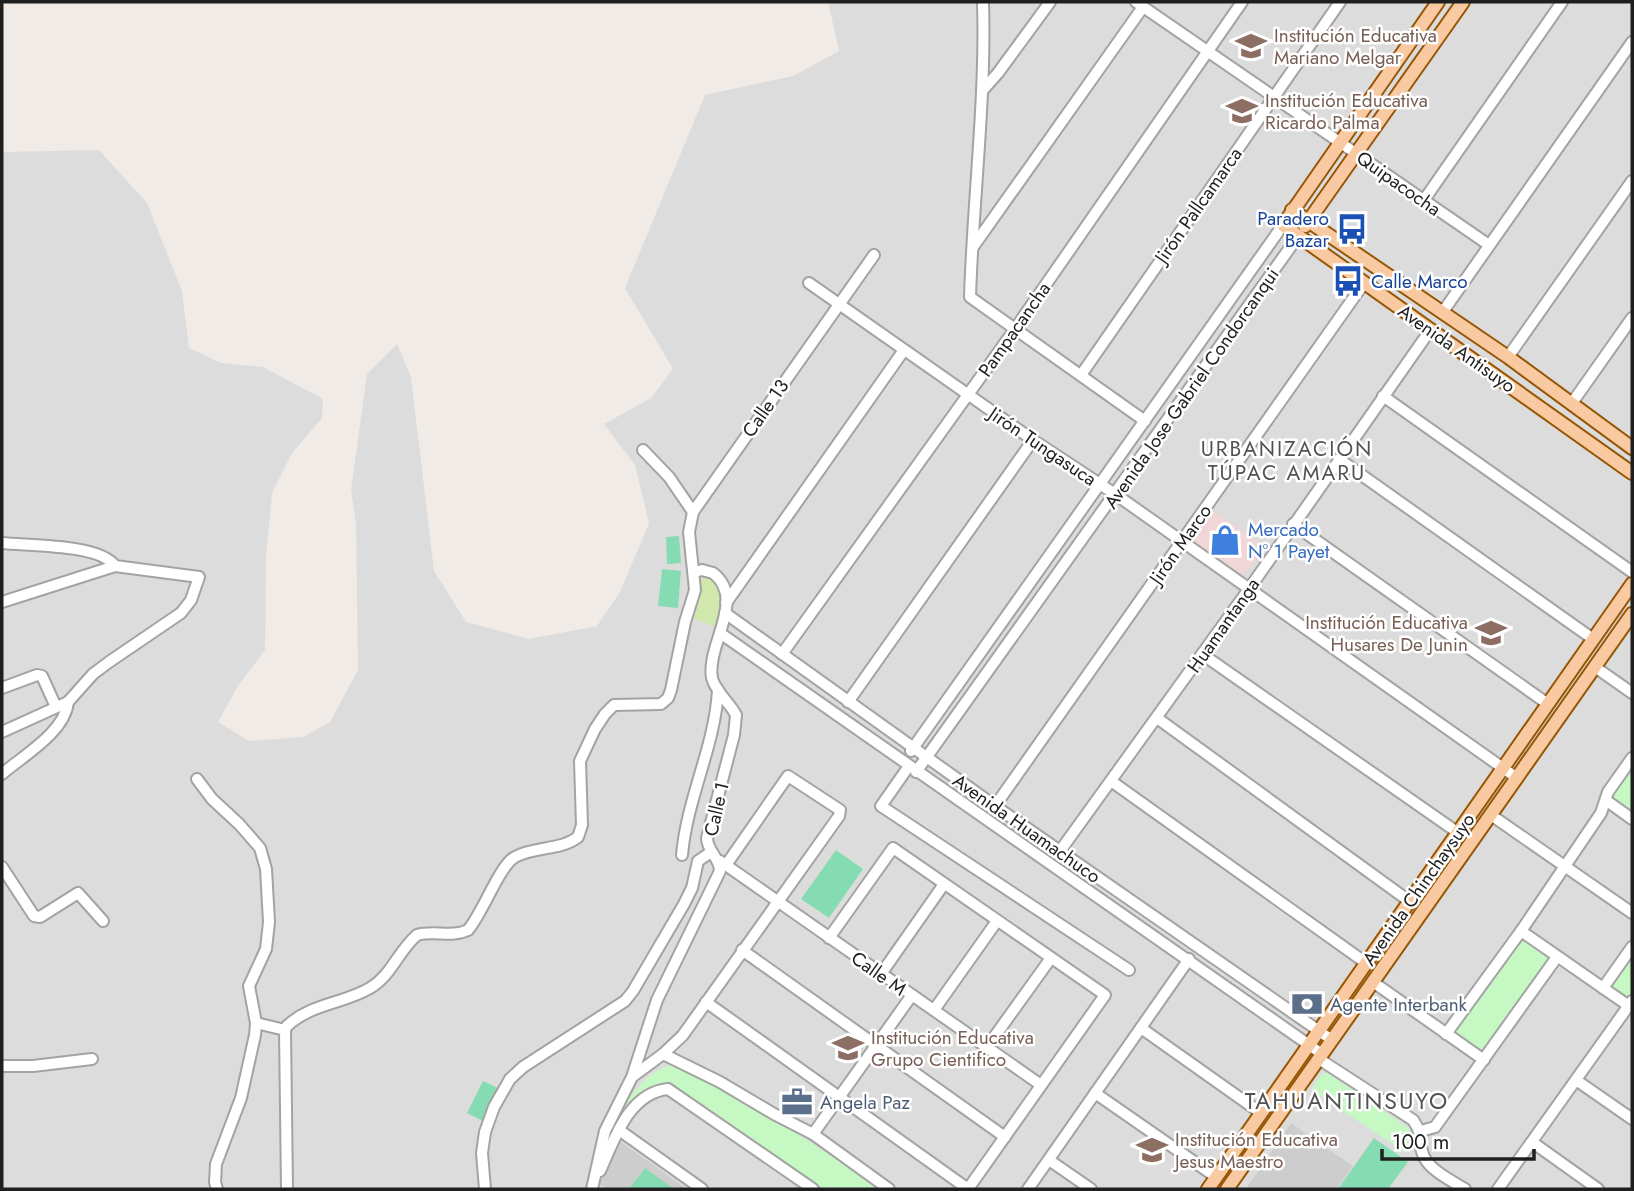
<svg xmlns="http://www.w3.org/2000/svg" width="1634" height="1191" viewBox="0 0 1634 1191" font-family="Jost,sans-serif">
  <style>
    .residential { fill: #dddcdc }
    .commercial { fill: #f0d6d7 }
    .religious { fill: #cdcdcd }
    .grass { fill: #d1e8ad }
    .park { fill: #c6f8c4 }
    .pitch { fill: #86dcb2 }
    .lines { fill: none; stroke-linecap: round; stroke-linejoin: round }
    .minor-casing { stroke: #a3a3a3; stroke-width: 14 }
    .major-casing { stroke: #965604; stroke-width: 16 }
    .minor { stroke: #fff; stroke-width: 10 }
    .major { stroke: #f9caa1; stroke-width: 12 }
    .labels { text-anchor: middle; stroke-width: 5; stroke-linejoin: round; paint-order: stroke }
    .education-label { font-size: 19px; fill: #785e54; stroke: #fff; text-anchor: start }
    .street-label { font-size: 19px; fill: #1f1f1f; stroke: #fff }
    .transit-label { font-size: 19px; fill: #164399; stroke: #fff; text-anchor: end }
    .shop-label { font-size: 19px; fill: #366cbe; stroke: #fff; text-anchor: start }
    .service-label { font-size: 19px; fill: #4e5e75; stroke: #fff; text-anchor: start }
    .neighbourhood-label { font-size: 21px; letter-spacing: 2px; fill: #525252; stroke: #fff }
    .quarter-label { font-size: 23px; letter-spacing: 2px; fill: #525252; stroke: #fff }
  </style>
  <rect width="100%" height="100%" fill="#f0ebe6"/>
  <!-- residential -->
  <path class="residential" d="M828,2h804v1187h-1630v-1037l97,-2 48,53 35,88 7,57 32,15 42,4 60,32 -1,19 -30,35 -20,40 -6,64 -1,93 -27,36 -20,36 31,19 54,-4 27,-15 28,-52 -2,-146 -5,-34 16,-116 30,-30 14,33 23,194 32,51 63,17 68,-13 23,-34 29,-69 -14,-58 -31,-41 47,-26 22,-29 -48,-81 80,-193 88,-19 46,-25z"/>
  <!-- commercial -->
  <path class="commercial" d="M1213,510l52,37 -19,25 -6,1 -45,-30v-6z"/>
  <!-- religious -->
  <g class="religious">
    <path d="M1291,1123l62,43 -16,23h-91z"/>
    <path d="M621,1142l66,47h-80l-8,-5z"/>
  </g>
  <!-- grass -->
  <path class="grass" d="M705,577l7,2c12,15 7,31 4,48l-26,-10 8,-16 1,-19z"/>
  <!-- park -->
  <g class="park">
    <path d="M1632,766v48l-23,-16z"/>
    <path d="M1521,935l32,22 -70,99 -33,-23z"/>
    <path d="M1632,953v41l-4,6 -20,-14z"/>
    <path d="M674,1064c73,36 139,79 206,125h-56l-154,-106 -23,7 -21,21 -4,-3c13,-18 28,-39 52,-44z"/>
    <path d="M1327,1073l83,56 -4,24 -95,-63 11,-16z"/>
  </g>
  <!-- pitch -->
  <g class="pitch">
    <path d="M679,536l2,27 -14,1 -1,-27z"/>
    <path d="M662,569l19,2 -3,37 -20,-2z"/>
    <path d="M836,850l27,19 -34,49 -28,-19z"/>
    <path d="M483,1081l17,8 -15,33 -18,-9z"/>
    <path d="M1374,1138l34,24 -20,27h-50z"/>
    <path d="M645,1168l29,21h-45z"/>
  </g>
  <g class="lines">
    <defs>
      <g id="minor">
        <path d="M983,2c3,98 -10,197 -13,295l175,124"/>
        <path d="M1136,2l353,243"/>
        <path d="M982,91l16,-18 52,-71"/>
        <path d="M1424,200l138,-198"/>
        <path d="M973,247l170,-240"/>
        <path d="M809,283l224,157 82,54 402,284"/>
        <path d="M1442,313l190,-271"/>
        <path d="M1508,357l124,-176"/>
        <path d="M1081,375l259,-373"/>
        <path d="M1383,396l249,176"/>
        <path d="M1572,403l60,-85"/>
        <path d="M643,450l26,27 24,35"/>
        <path d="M1339,459l254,180"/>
        <path d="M1293,524l255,180"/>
        <path d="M2,543c27,3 98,1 113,23"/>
        <path d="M2,602l113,-36 84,11 -8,23 -10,13 -72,49 -16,12 -25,28 -66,30"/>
        <path d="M726,603l178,-253"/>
        <path d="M725,613l270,193 337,234"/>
        <path d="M720,633l602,421"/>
        <path d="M782,654l233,-325 227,-327"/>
        <path d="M1202,654l255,178"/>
        <path d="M1595,667l37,26"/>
        <path d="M2,688l35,-13 5,1 14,31"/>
        <path d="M848,702l185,-262"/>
        <path d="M1157,718l252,183"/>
        <path d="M911,751l372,-526"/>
        <path d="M909,766l-28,40 248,164"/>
        <path d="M916,772l383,-537"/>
        <path d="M2,774c22,-19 63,-42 66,-72"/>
        <path d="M197,779l15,20 27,25 21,24 6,21 3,53 -3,27 -17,37 7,37 -1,12 -14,63 -25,66 -1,18 2,7"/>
        <path d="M1111,781l255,182"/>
        <path d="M1607,801l25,18"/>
        <path d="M995,806l369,-523"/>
        <path d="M1491,815l141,98"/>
        <path d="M1060,851l189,-262 182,-260"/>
        <path d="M682,855c5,-57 33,-109 36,-165"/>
        <path d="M720,861l321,224"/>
        <path d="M2,867l32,49 6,1 38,-24 25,28"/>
        <path d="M1521,931l108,75"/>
        <path d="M829,938l64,-90 212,147 -137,194"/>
        <path d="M742,950l263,187"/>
        <path d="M881,974l63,-90"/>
        <path d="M1373,982l111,78"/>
        <path d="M1603,988l29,-41"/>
        <path d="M706,1002l262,187"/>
        <path d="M934,1010l63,-89"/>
        <path d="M256,1023l29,7"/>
        <path d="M1141,1028l120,85"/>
        <path d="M1446,1034l75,-103 80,-118 7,-21 24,-34"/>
        <path d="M987,1047l64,-89"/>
        <path d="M663,1054l57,28 54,32 39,20 76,55"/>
        <path d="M1319,1059l94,61c12,17 4,22 11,37 7,14 28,24 41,32"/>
        <path d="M2,1066h31l59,-7"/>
        <path d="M633,1074l24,-74 63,-129c0,-13 -13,-20 -13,-33l27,-103 2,-20c-6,-12 -21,-24 -24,-37 -6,-33 35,-79 1,-105l-11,-3 -8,2"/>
        <path d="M1576,1080l56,39"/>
        <path d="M1095,1093l121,84"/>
        <path d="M619,1130l83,59"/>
        <path d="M1421,1131l14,-4 122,-170"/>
        <path d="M813,1134l99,-139"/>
        <path d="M1532,1142l66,47"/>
        <path d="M1049,1160l42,29"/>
        <path d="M600,1171c14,-30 28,-78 68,-82l145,100"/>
        <path d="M287,1189l-2,-159 2,-4c25,-23 56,-22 83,-38 22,-13 28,-37 47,-53 17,-5 35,3 51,-5 15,-17 31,-64 47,-73 19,-11 45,-6 63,-20l4,-12 -2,-64 15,-32 10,-15 9,-9 47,-1 7,-6 3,-8 14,-68 10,-32 -6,-58 4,-20 181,-257"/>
        <path d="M485,1189l-3,-36 3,-21 9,-25 16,-28 13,-12 102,-66 8,-10 51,-87 8,-16 6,-27 13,-9"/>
        <path d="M592,1189l13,-58 27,-54 31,-23 20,-19 156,-219 1,-6 -52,-34 -62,89"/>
        <path d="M1028,1189l161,-230"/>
        <path d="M1498,1189l134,-188"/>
      </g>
      <g id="major">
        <path d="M1438,2l-155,223 349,248"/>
        <path d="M1292,210l216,147 124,91"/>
        <path d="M1305,226l158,-224"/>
        <path d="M1208,1189l424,-605"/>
        <path d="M1227,1189l405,-575"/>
      </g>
    </defs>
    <!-- minor casing -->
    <use href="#minor" class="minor-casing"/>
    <!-- major casing -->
    <use href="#major" class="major-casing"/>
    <!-- minor -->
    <use href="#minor" class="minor"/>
    <!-- major -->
    <use href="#major" class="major"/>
  </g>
  <!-- icons -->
  <defs>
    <symbol id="school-bare" viewBox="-9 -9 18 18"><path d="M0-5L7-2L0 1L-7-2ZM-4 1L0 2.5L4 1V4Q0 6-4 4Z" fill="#8d6e63" stroke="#fff" stroke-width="2.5" paint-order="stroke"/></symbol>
    <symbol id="bus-bare" viewBox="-9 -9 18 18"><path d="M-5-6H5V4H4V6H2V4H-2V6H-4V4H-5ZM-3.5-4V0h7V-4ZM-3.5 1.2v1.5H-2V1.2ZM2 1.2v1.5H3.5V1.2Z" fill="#1a4fb4" stroke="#fff" stroke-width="2.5" paint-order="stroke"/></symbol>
    <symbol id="shop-bare" viewBox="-9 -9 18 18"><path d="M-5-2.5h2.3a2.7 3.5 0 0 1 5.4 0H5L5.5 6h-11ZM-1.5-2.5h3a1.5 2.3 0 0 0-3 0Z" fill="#3f7fe0" stroke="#fff" stroke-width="2.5" paint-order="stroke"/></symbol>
    <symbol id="bank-bare" viewBox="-9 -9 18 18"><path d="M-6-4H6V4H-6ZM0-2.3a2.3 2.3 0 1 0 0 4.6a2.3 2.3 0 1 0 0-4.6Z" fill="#5c6f8a" stroke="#fff" stroke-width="2.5" paint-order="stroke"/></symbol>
    <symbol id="office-bare" viewBox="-9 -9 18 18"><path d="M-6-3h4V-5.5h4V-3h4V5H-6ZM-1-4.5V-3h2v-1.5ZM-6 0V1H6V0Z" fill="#5c6f8a" stroke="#fff" stroke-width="2.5" paint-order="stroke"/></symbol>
  </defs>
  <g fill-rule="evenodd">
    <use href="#school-bare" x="1229" y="24" width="44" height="44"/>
    <use href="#school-bare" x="1220" y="89" width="44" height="44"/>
    <use href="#bus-bare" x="1330" y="207" width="44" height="44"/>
    <use href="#bus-bare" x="1326" y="259" width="44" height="44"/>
    <use href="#shop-bare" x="1203" y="518" width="44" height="44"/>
    <use href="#school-bare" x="1469" y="611" width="44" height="44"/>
    <use href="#bank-bare" x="1285" y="982" width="44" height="44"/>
    <use href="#school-bare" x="826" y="1026" width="44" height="44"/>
    <use href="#office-bare" x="775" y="1080" width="44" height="44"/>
    <use href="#school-bare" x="1130" y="1128" width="44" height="44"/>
  </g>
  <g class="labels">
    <!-- education labels -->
    <g class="education-label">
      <text x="1274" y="42">Institución Educativa<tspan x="1274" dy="22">Mariano Melgar</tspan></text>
      <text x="1265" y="107">Institución Educativa<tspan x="1265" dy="22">Ricardo Palma</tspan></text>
      <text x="1468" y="629" text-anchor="end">Institución Educativa<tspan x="1468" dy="22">Husares De Junin</tspan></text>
      <text x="871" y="1044">Institución Educativa<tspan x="871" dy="22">Grupo Cientifico</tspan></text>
      <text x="1175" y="1146">Institución Educativa<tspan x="1175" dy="22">Jesus Maestro</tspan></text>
    </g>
    <!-- street labels -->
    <g class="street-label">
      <text transform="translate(1399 183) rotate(35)" y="7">Quipacocha</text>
      <text transform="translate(1198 205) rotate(-55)" y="7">Jirón Pallcamarca</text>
      <text transform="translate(1014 329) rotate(-55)" y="7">Pampacancha</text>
      <text transform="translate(1457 348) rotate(35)" y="7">Avenida Antisuyo</text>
      <text transform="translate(1191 388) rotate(-55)" y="7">Avenida Jose Gabriel Condorcanqui</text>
      <text transform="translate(765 408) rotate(-55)" y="7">Calle 13</text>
      <text transform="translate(1043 446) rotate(34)" y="7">Jirón Tungasuca</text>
      <text transform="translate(1180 544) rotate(-55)" y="7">Jirón Marco</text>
      <text transform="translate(1223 625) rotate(-55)" y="7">Huamantanga</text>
      <text transform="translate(716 809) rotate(-77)" y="7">Calle 1</text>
      <text transform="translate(1027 828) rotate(35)" y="7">Avenida Huamachuco</text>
      <text transform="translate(1418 889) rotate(-55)" y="7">Avenida Chinchaysuyo</text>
      <text transform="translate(879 973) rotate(35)" y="7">Calle M</text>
    </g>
    <!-- transit labels -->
    <g class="transit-label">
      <text x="1329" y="225">Paradero<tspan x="1329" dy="22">Bazar</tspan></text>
      <text x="1371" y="288" text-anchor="start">Calle Marco</text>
    </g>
    <!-- shop labels -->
    <g class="shop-label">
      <text x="1248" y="536">Mercado<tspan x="1248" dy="22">N° 1 Payet</tspan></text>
    </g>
    <!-- service labels -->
    <g class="service-label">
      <text x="1330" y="1011">Agente Interbank</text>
      <text x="820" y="1109">Angela Paz</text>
    </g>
    <!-- neighbourhood labels -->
    <g class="neighbourhood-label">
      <text x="1287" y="456">URBANIZACIÓN<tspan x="1287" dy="24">TÚPAC AMARU</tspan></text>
    </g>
    <!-- quarter labels -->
    <g class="quarter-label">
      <text x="1347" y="1109">TAHUANTINSUYO</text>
    </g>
  </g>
  <!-- border -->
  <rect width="1634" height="1191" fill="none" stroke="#1f1f1f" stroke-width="7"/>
  <!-- scale -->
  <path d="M1382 1149v10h152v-10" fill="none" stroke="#1f1f1f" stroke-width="3.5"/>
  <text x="1392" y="1149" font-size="21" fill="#1f1f1f" stroke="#ffffff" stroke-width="5" paint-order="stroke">100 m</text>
</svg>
